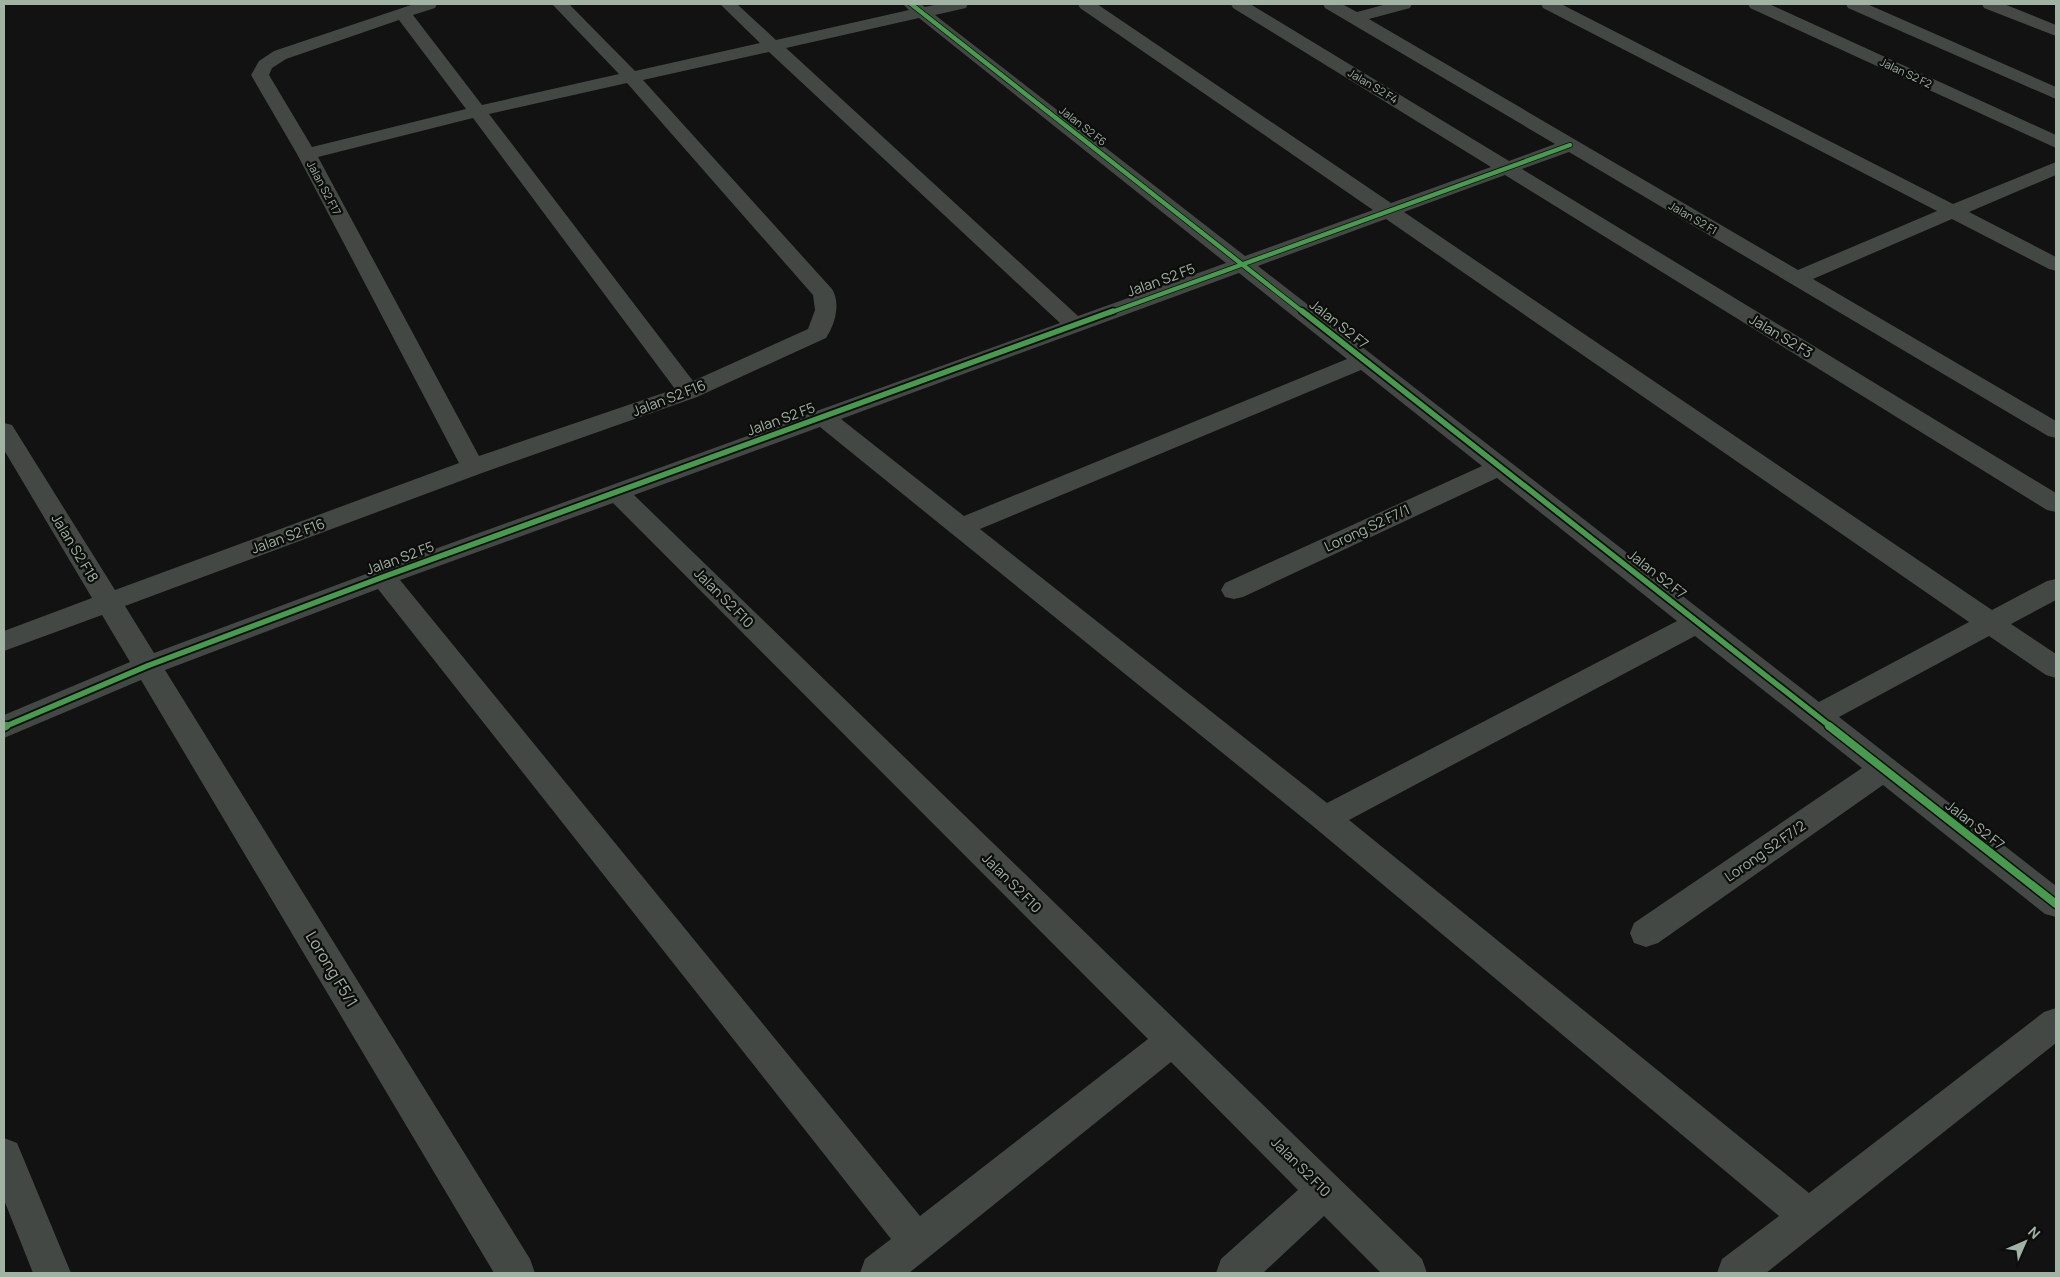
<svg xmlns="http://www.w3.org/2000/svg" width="2060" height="1277" viewBox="0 0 2060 1277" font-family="Manrope,sans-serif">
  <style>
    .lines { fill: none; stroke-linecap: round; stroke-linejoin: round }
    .minor { fill: #434844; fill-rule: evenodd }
    .major { fill: #454845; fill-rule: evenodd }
    .cycleway-far2-casing { stroke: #0c0d0c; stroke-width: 6 }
    .cycleway-far1-casing { stroke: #0c0d0c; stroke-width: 9 }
    .cycleway-casing { stroke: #0c0d0c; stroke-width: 11 }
    .cycleway-far2 { stroke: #469c4c; stroke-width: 4.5 }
    .cycleway-far1 { stroke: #469c4c; stroke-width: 5.5 }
    .cycleway { stroke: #469c4c; stroke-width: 8 }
    .labels { text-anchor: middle; stroke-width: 4.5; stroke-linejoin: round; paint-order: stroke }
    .far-street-label { font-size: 11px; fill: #a1b4a3; stroke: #0c0d0c }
    .street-label { font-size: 14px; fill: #a1b4a3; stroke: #0c0d0c }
    .near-street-label { font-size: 16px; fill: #a1b4a3; stroke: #0c0d0c }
  </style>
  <rect width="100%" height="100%" fill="#111211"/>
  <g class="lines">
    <!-- minor -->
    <g class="minor">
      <path d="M414,4h23l-2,4 -22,7 69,90 137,-31 -67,-70h17l66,67 125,-28 -40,-39h17l39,36 133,-30 -6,-6h18l4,3 14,-3h29l-2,4 -31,7 310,241 128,-46 -293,-202 -2,-4h19l294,199 100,-36 -258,-159 -2,-4h19l259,157 46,-17 -230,-136 -2,-4h19l15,8 30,-8h25l-2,4 -41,11 429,251 139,-59 -394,-203 -2,-4h20l392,200 103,-42v13l-87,37 87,45v14l-7,-2 -97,-50 -139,60 243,142v17l-8,-2 -479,-284 -47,17 534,324v19l-9,-2 -542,-335 -101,37 588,398 55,-29 9,-2v21l-45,24 45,30v24l-10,-3 -57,-39 -150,81 217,169v31l-11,-3 -162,-129 -225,158 -12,4 -12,-4 -4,-10 4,-10 228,-155 -167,-132 -346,184 460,373 235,-181 12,-4v35l-290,230h-49l5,-14 57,-43 -465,-389 -494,-400 -186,68 788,764 5,14h-46l-57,-57 -61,57h-47l5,-14 77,-69 -127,-128 -262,211h-49l5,-14 26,-20 -513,-650 -213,81 365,589 5,14h-41l-353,-593 -137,58v-23l126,-53 -28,-47 -98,36v-20l88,-33 -88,-148v-27l8,2 103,165 344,-127 -162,-309 -46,-79 8,-14 15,-10zM919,18l307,245 -148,53 -292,-268zM399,20l67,89 -154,38 -43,-72 3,-7 14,-9zM769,52l291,271 -686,248 -220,82 -29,-47 357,-133 215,-76 129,-59c9,-13 15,-35 6,-49l-189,-209zM627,83l186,212 2,15 -7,19 -115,52 -204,-267zM473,118l202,271 -196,67 -161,-299zM1386,219l583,403 -150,80 -561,-436zM1239,273l108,86 -383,157 -123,-97zM1361,370l121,96 -257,117 -4,7 4,7 9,2 9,-2 254,-119 180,143 -350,182 -347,-274zM613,503l535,536 -228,177 -520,-636z"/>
      <path d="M1748,4h21l287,131v13l-306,-140z"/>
      <path d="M1846,4h21l189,83v12l-208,-91z"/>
      <path d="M4,1138l13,5 54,130h-38l-29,-73z"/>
    </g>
    <!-- major -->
    <path class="major" d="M1982,4h22l52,21v11l-72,-28z"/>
    <defs>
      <g id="cycleway-far2">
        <path d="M911,4l393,309"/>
        <path d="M1109,313l461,-168"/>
      </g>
      <g id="cycleway-far1">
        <path d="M1302,311l529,416"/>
        <path d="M4,727l143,-61 236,-89 730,-266"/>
      </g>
      <g id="cycleway">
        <path d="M1829,726l227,178"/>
        <path d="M4,727l2,-1"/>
      </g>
    </defs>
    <!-- cycleway-far2 casing -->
    <use href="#cycleway-far2" class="cycleway-far2-casing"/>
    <!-- cycleway-far1 casing -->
    <use href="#cycleway-far1" class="cycleway-far1-casing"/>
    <!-- cycleway casing -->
    <use href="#cycleway" class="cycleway-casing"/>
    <!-- cycleway-far2 -->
    <use href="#cycleway-far2" class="cycleway-far2"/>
    <!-- cycleway-far1 -->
    <use href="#cycleway-far1" class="cycleway-far1"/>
    <!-- cycleway -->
    <use href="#cycleway" class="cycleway"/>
  </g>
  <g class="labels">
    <!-- far-street labels -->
    <g class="far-street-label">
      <text transform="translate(1906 73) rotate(25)" y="4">Jalan S2 F2</text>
      <text transform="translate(1373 86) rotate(31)" y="4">Jalan S2 F4</text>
      <text transform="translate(1083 126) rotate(38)" y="4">Jalan S2 F6</text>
      <text transform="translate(324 188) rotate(62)" y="4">Jalan S2 F17</text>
      <text transform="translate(1693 218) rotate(30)" y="4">Jalan S2 F1</text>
    </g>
    <!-- street labels -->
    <g class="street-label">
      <text transform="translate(1161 280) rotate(-20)" y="5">Jalan S2 F5</text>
      <text transform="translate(1339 324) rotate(38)" y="5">Jalan S2 F7</text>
      <text transform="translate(1781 336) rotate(31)" y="5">Jalan S2 F3</text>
      <text transform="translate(669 398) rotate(-21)" y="5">Jalan S2 F16</text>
      <text transform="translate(781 419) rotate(-20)" y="5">Jalan S2 F5</text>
      <text transform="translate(1367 528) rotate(-25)" y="5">Lorong S2 F7/1</text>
      <text transform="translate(288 536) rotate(-20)" y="5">Jalan S2 F16</text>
      <text transform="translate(75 548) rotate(59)" y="5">Jalan S2 F18</text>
      <text transform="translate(400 558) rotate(-20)" y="5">Jalan S2 F5</text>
      <text transform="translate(1657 574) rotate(38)" y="5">Jalan S2 F7</text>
      <text transform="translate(724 598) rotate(45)" y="5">Jalan S2 F10</text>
      <text transform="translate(1975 825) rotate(38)" y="5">Jalan S2 F7</text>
      <text transform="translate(1765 851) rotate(-35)" y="5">Lorong S2 F7/2</text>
      <text transform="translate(1012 883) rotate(45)" y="5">Jalan S2 F10</text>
      <text transform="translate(1301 1167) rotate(45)" y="5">Jalan S2 F10</text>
    </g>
    <!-- near-street labels -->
    <g class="near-street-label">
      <text transform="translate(332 969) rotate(59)" y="6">Lorong F5/1</text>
    </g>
  </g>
  <!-- border -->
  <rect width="2060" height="1277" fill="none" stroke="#a1b4a3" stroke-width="10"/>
  <!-- north arrow -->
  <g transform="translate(2025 1242) rotate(45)" stroke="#0c0d0c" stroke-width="4" paint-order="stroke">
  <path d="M0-4L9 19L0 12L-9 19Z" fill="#a1b4a3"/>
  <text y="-8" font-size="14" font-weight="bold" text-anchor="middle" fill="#a1b4a3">N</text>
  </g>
</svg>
